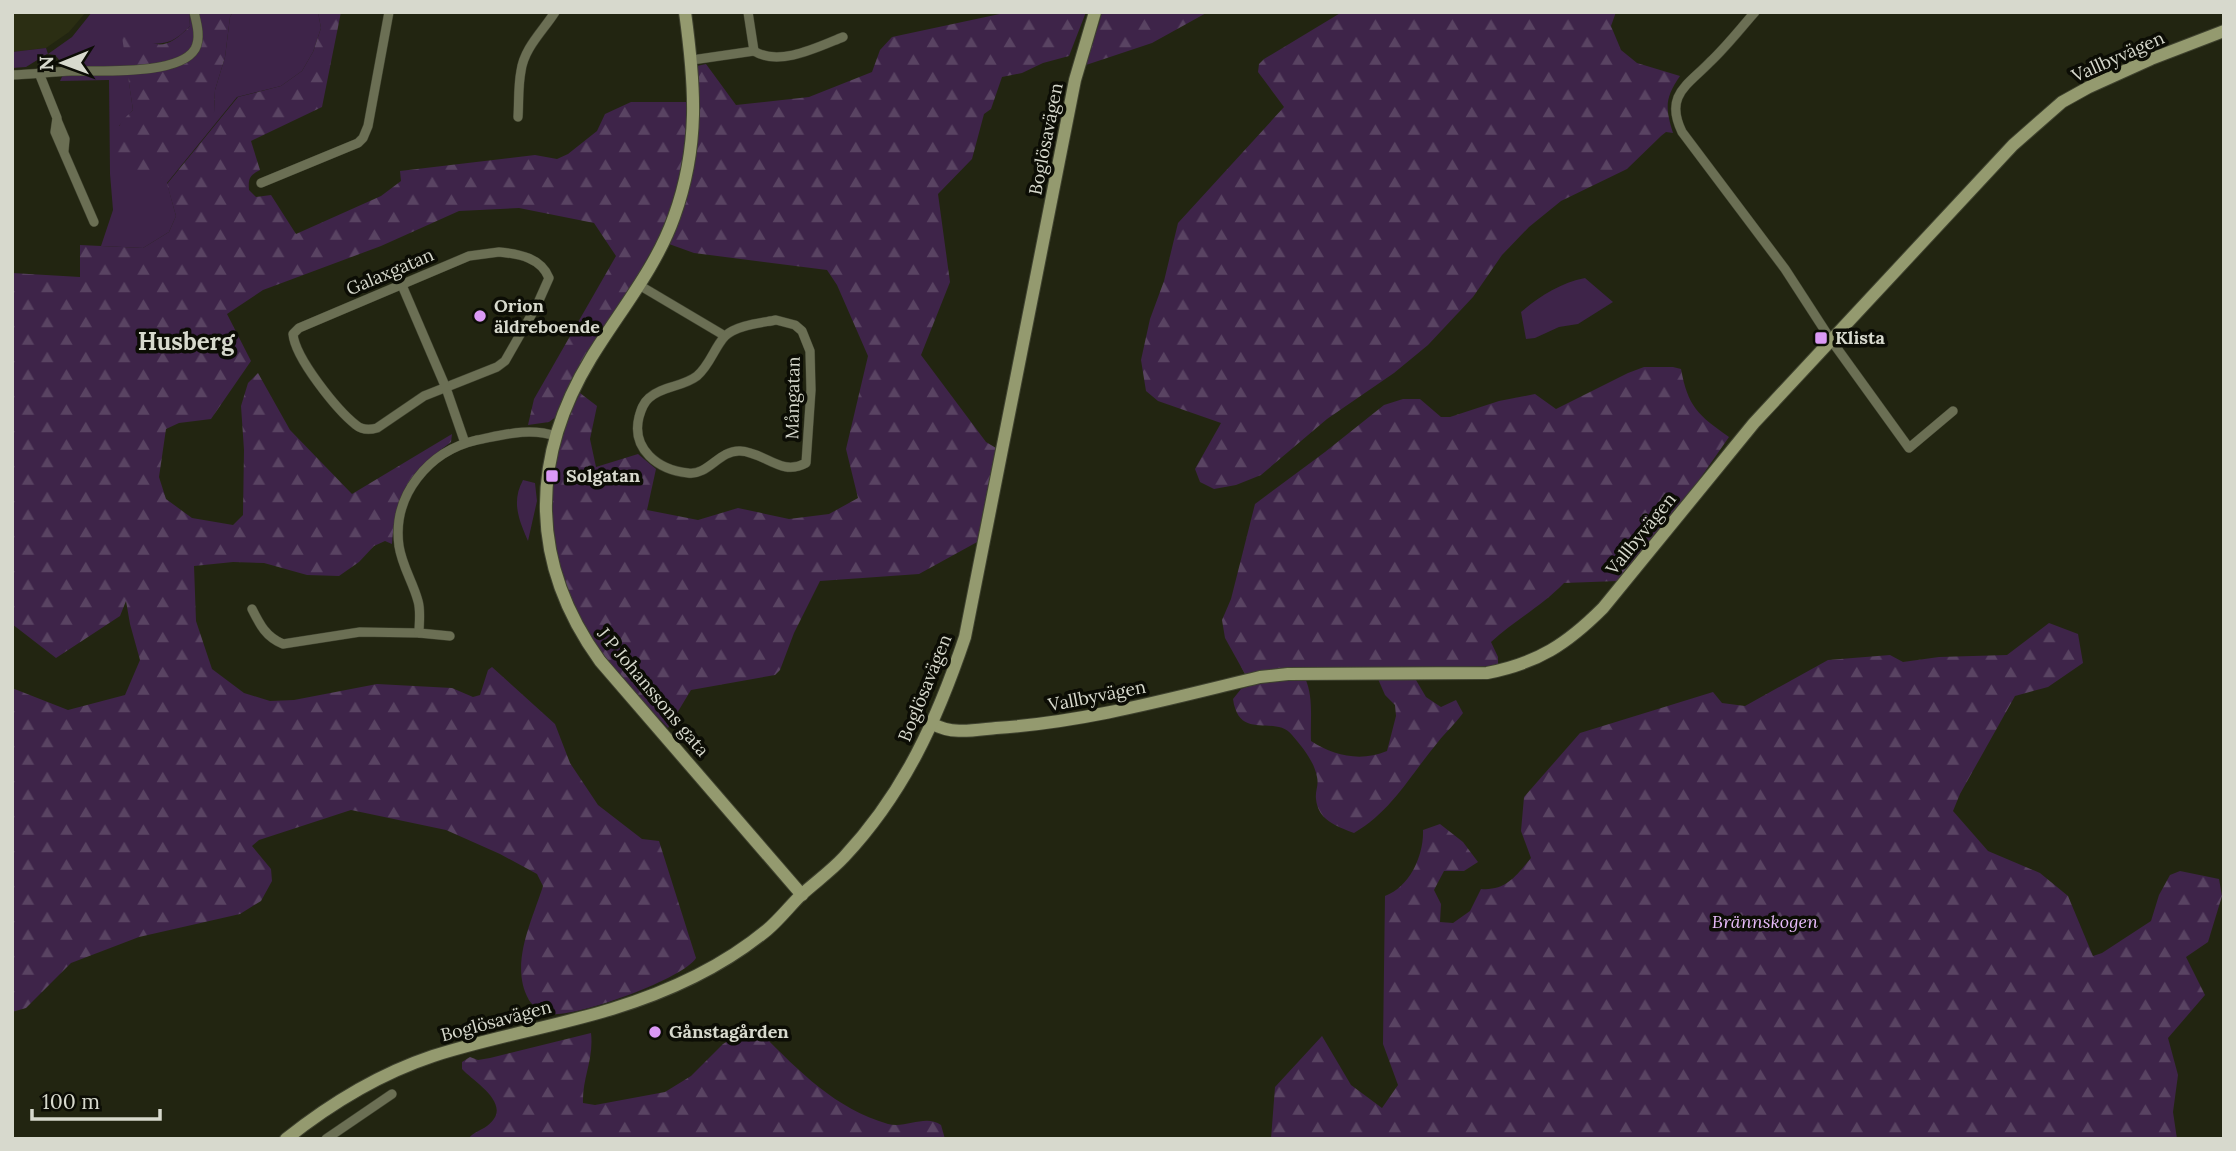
<svg xmlns="http://www.w3.org/2000/svg" width="2236" height="1151" viewBox="0 0 2236 1151" font-family="Lora,serif">
  <style>
    .built { fill: #2b2e13 }
    .grass { fill: #3e2449 }
    .forest { fill: url(#forest-firs) }
    .lines { fill: none; stroke-linecap: round; stroke-linejoin: round }
    .street-casing { stroke: #3f422f; stroke-width: 10 }
    .secondary-casing { stroke: #3f422f; stroke-width: 14 }
    .street { stroke: #6b6f54; stroke-width: 9 }
    .secondary { stroke: #949a6f; stroke-width: 12 }
    .poi-dot { fill: #db99f5; stroke: #0c0d05; stroke-width: 2.5 }
    .labels { text-anchor: middle; stroke-width: 7; stroke-linejoin: round; paint-order: stroke }
    .street-label { font-size: 18px; fill: #d7d9cd; stroke: #0c0d05 }
    .poi-label { font-size: 18px; font-weight: bold; fill: #d7d9cd; stroke: #0c0d05; text-anchor: start }
    .park-label { font-size: 18px; font-style: italic; fill: #e6baf8; stroke: #0c0d05 }
    .district-label { font-size: 24px; font-weight: bold; fill: #d7d9cd; stroke: #0c0d05 }
  </style>
  <defs>
    <pattern id="forest-firs" width="22" height="20" patternUnits="userSpaceOnUse" patternTransform="scale(1.75)"><rect width="22" height="20" fill="#3e2449"/><path d="M5 1l3.5 6h-7zM16 11l3.5 6h-7z" fill="#594362"/></pattern>
  </defs>
  <rect width="100%" height="100%" fill="#222511"/>
  <!-- built -->
  <path class="built" d="M12,12h74l-17,20 -23,16 -34,4z"/>
  <!-- grass -->
  <g class="grass">
    <path d="M92,12h97l1,14c-15,15 -21,18 -42,18l-21,24 6,42 -14,16 95,-14 1,-22 10,-33 5,-40 3,-5h85l3,16 -8,24 -11,19 -21,15 -44,11 -70,86 9,33 -7,16 -26,16 -42,-2 12,-36 -3,-36 -1,-94 -49,1 6,-13 -11,-13 -8,-1 -21,13 -14,1v-16l34,-4 2,6 24,-17z"/>
    <path d="M1585,278l28,24 -35,22 -19,3 -24,11 -9,1 -5,-27c19,-16 39,-29 64,-34z"/>
    <path d="M523,480l12,3 2,18 -9,40c-9,-21 -17,-39 -5,-61z"/>
  </g>
  <!-- forest -->
  <g class="forest">
    <path d="M189,12h44l-3,5 -5,40 -10,33 -1,22 -52,65 -6,6c-28,-2 -49,-28 -37,-56 2,-6 9,-12 14,-17l-12,-80 6,-4c26,22 37,27 63,0z"/>
    <path d="M318,12h23l-19,95 -71,34 9,29c-10,5 -12,8 -11,20l7,7 15,-2 25,39 85,-38 20,-15 -1,-10 135,-16 22,4 11,-5 29,-23 8,-17 26,-12h58l-1,31 -12,64 -16,39 -103,180 -8,6 -21,3 6,-26 82,-143 -22,-33 -75,-15 -60,3 -78,35 -118,44 -36,24 24,47 -40,58 -32,4 -13,6 -7,48 7,22 26,19 41,7 10,-10 1,-65 -3,-44 7,-23 10,-10 32,57 62,64 100,-60 -1,8c-41,30 -56,50 -59,102l-7,-3 -11,5 -15,16 -20,14 -32,-1 -43,-12 -31,-1 -39,4 2,55 16,48 32,24 26,8 24,-1 83,-16 75,4 21,9 7,-2 8,-25 4,-3 63,57 15,39 28,42 44,34 17,2 37,117c-13,21 -119,59 -144,56 -9,-1 -18,-6 -23,-14 -20,-35 3,-79 14,-114l-6,-12 -37,-20 -54,-24 -95,-20 -92,30 -7,6 19,23 1,12 -11,20 -21,13 -101,23 -68,26 -45,45 -14,4v-324l56,22 57,-15 15,-35 -10,-36 -4,-23 -6,15 -64,42 -44,-34v-351l68,4v-32l63,3 26,-16 7,-16 -9,-32 71,-87 43,-11 21,-15 11,-19 8,-24z"/>
    <path d="M1009,12h77l-17,44 -26,7 -21,10 -20,4 -11,32 -7,5 -12,45 -34,35 12,88 -29,73 65,87 10,6 -17,93 -60,33 -99,7 -26,52 -14,37 -5,5 -84,15 -23,38c-32,-34 -71,-69 -92,-112 -34,-70 -31,-154 4,-223l17,13 -7,33 6,28 42,-13 18,15 -9,41 51,10 40,-12 51,11 40,-5 29,-16 -12,-49 22,-93 -31,-71 -10,-15 -133,-17 -25,-9c26,-61 32,-112 28,-178l9,-2 30,41 73,-8 63,-25 8,-22 12,-13z"/>
    <path d="M1102,12h106l-56,31 -69,23c6,-19 15,-35 19,-54z"/>
    <path d="M1342,12h274l-5,14 10,24 16,13 43,13c-15,22 -15,31 -7,57l-7,-1 -5,4 -34,33 -66,32 -32,26 -27,28 -29,42 -45,48 -34,28 -67,46 -66,56 -25,10 -22,4 -14,-7 -5,-13 26,-46 -63,-22 -12,-10 -5,-31 9,-41 14,-38 14,-58 106,-116 -26,-35 1,-8 5,-5z"/>
    <path d="M1644,367h29l8,2c7,38 17,46 48,68l-30,43 -81,101 -54,2c-22,23 -49,37 -73,59l7,15v9l-253,8 -20,-36 -3,-18 9,-21 24,-95 70,-52 59,-47 19,-6h17l21,18h9l49,-16 36,-7 21,15 72,-36z"/>
    <path d="M2049,623l29,11 5,29 -35,24 -33,9 -55,98 -7,17 35,40 52,22 28,23 25,60 9,-3 49,-32 8,-26 11,-20 10,-4 39,8 3,17 -14,46 -22,15 19,38 -37,43 10,37 -5,37 4,27h-906l4,-52 47,-51 29,49 31,23 16,-23 -15,-41 2,-148c25,-9 39,-41 38,-66l17,-6 23,18 15,20 -14,9h-20l-10,19 7,14 -1,18 13,1 17,-12 11,-22c25,2 35,-13 50,-31l-10,-27 3,-34 56,-64 133,-41 9,11 23,3 83,-46 62,-5 13,7 36,-5 68,-2z"/>
    <path d="M1305,678c9,19 5,43 6,63 23,15 50,21 76,10l9,-35 -1,-11 -10,-10 -7,-16 38,1 10,17 15,10 15,-7 7,13c-8,11 -17,19 -25,29 -27,32 -46,69 -84,91 -18,-7 -36,-13 -38,-34 -1,-8 3,-14 1,-22 -3,-16 -14,-29 -25,-42 -17,-21 -53,7 -59,-36l8,-10 17,-6z"/>
    <path d="M748,1029h9c39,39 76,79 131,95 18,5 37,-10 53,1l4,14h-477c7,-8 12,-8 19,-13 28,-21 -12,-43 -25,-57v-7l8,-5 8,3 12,-2 101,-25c3,27 -9,45 -8,70l12,2 70,-13 26,-16 32,-32z"/>
  </g>
  <g class="lines">
    <defs>
      <g id="street">
        <path d="M1755,12c-15,17 -29,35 -45,50 -22,23 -46,33 -28,70l103,137 46,71 78,108 44,-37"/>
        <path d="M754,51c25,16 64,-4 89,-14"/>
        <path d="M692,60l62,-9 -6,-39"/>
        <path d="M39,73l18,45 -2,14 39,90"/>
        <path d="M12,75c20,-1 40,-3 59,-4 28,-1 108,5 124,-22 6,-11 2,-25 -1,-37"/>
        <path d="M518,117c1,-15 0,-31 3,-46 3,-23 22,-40 34,-59"/>
        <path d="M57,120l8,19 -1,11"/>
        <path d="M261,183l97,-40 5,-5 5,-12 21,-114"/>
        <path d="M499,252c21,2 42,6 50,26l-12,27 -32,56 -8,6 -73,29 -47,32c-7,2 -15,2 -21,-3 -19,-15 -61,-67 -63,-91l6,-6 170,-72z"/>
        <path d="M401,283l45,105 19,55"/>
        <path d="M639,285l86,51"/>
        <path d="M776,320l19,5 7,6 8,20 1,39 -5,73c-25,14 -41,-11 -66,-12 -21,-1 -32,25 -52,22 -30,-3 -57,-24 -49,-56 2,-7 4,-14 10,-19 13,-12 34,-11 48,-22 13,-11 17,-28 28,-40 12,-11 36,-13 51,-16z"/>
        <path d="M252,609c8,16 14,28 31,35l77,-12 59,1c0,-10 2,-22 -1,-32 -5,-19 -16,-35 -19,-55 -7,-51 30,-95 78,-106 26,-5 52,-13 79,-4"/>
        <path d="M419,633l31,3"/>
        <path d="M326,1139l66,-45"/>
      </g>
      <g id="secondary">
        <path d="M685,12c10,73 15,133 -11,205 -18,51 -55,95 -83,141 -62,102 -61,206 9,303l202,234"/>
        <path d="M933,724c19,11 42,6 63,4 91,-6 176,-30 264,-51l28,-3 199,-1c51,-10 80,-29 116,-65l151,-185 259,-278 49,-43 27,-15 62,-28 73,-28"/>
        <path d="M286,1139c44,-35 93,-65 147,-83 59,-19 120,-29 179,-47 56,-17 109,-41 155,-79 12,-10 22,-23 33,-34 14,-13 30,-24 44,-39 60,-64 93,-137 121,-220l110,-557 20,-68"/>
      </g>
    </defs>
    <!-- street casing -->
    <use href="#street" class="street-casing"/>
    <!-- secondary casing -->
    <use href="#secondary" class="secondary-casing"/>
    <!-- street -->
    <use href="#street" class="street"/>
    <!-- secondary -->
    <use href="#secondary" class="secondary"/>
  </g>
  <!-- markers -->
  <g class="poi-dot">
    <circle cx="480" cy="316" r="7"/>
    <rect x="1814" y="331" width="14" height="14" rx="3.5"/>
    <rect x="545" y="469" width="14" height="14" rx="3.5"/>
    <circle cx="655" cy="1032" r="7"/>
  </g>
  <g class="labels">
    <!-- street labels -->
    <g class="street-label">
      <text transform="translate(2118 57) rotate(-24)" y="6">Vallbyvägen</text>
      <text transform="translate(1046 139) rotate(-79)" y="6">Boglösavägen</text>
      <text transform="translate(390 272) rotate(-23)" y="6">Galaxgatan</text>
      <text transform="translate(793 398) rotate(-89)" y="6">Mångatan</text>
      <text transform="translate(1641 534) rotate(-51)" y="6">Vallbyvägen</text>
      <text transform="translate(925 688) rotate(-68)" y="6">Boglösavägen</text>
      <text transform="translate(653 692) rotate(50)" y="6">J P Johanssons gata</text>
      <text transform="translate(1097 696) rotate(-11)" y="6">Vallbyvägen</text>
      <text transform="translate(496 1021) rotate(-15)" y="6">Boglösavägen</text>
    </g>
    <!-- poi labels -->
    <g class="poi-label">
      <text x="494" y="312">Orion<tspan x="494" dy="21">äldreboende</tspan></text>
      <text x="1835" y="344">Klista</text>
      <text x="566" y="482">Solgatan</text>
      <text x="669" y="1038">Gånstagården</text>
    </g>
    <!-- park labels -->
    <g class="park-label">
      <text x="1765" y="928">Brännskogen</text>
    </g>
    <!-- district labels -->
    <g class="district-label">
      <text x="186" y="350">Husberg</text>
    </g>
  </g>
  <!-- border -->
  <rect width="2236" height="1151" fill="none" stroke="#d7d9cd" stroke-width="28"/>
  <!-- north arrow -->
  <g transform="translate(63 63) rotate(269)" stroke="#0c0d05" stroke-width="5" paint-order="stroke">
  <path d="M0-5L12 26L0 18L-12 26Z" fill="#d7d9cd"/>
  <text y="-10" font-size="19" font-weight="bold" text-anchor="middle" fill="#d7d9cd">N</text>
  </g>
  <!-- scale -->
  <path d="M32 1109v10h128v-10" fill="none" stroke="#d7d9cd" stroke-width="3.5"/>
  <text x="42" y="1109" font-size="21" fill="#d7d9cd" stroke="#0c0d05" stroke-width="5" paint-order="stroke">100 m</text>
</svg>
